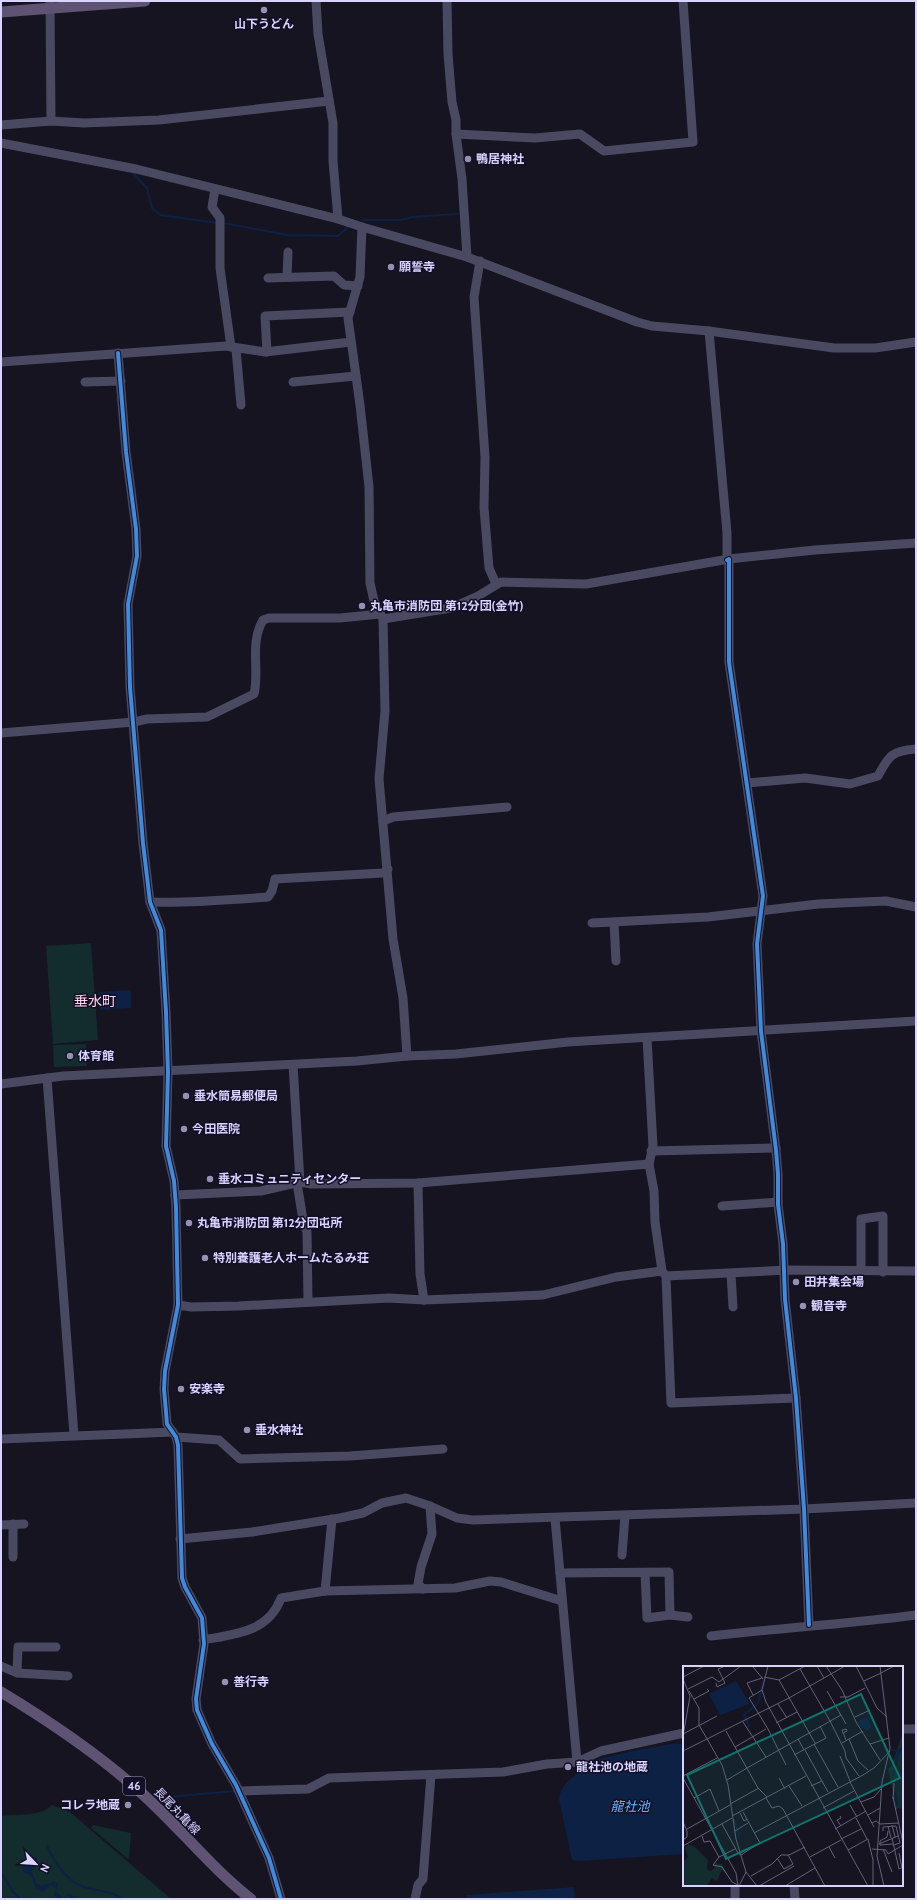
<svg xmlns="http://www.w3.org/2000/svg" width="917" height="1900" viewBox="0 0 917 1900" font-family="Cabin,'Noto Sans JP',sans-serif">
  <style>
    .green { fill: #132c2d }
    .water { fill: #0d2144 }
    .lines { fill: none; stroke-linecap: round; stroke-linejoin: round }
    .stream { stroke: #0d2144; stroke-width: 2 }
    .minor { stroke: #4a4962; stroke-width: 9 }
    .major { stroke: #5e5373; stroke-width: 11 }
    .cycleway-casing { stroke: #130f26; stroke-width: 6 }
    .cycleway { stroke: #408adc; stroke-width: 4 }
    .poi-dot { fill: #9591b1; stroke: #130f26; stroke-width: 1.5 }
    .labels { text-anchor: middle; stroke-width: 3; stroke-linejoin: round; paint-order: stroke }
    .shield { fill: #130f26; stroke: #9e99be; stroke-width: 1 }
    .shield-label { font-size: 11px; font-weight: bold; fill: #d9d4ff }
    .poi-label { font-size: 12px; font-weight: bold; fill: #d9d4ff; stroke: #130f26; text-anchor: start }
    .street-label { font-size: 12px; fill: #d9d4ff; stroke: #130f26 }
    .water-label { font-size: 13px; font-style: italic; fill: #62b6ff; stroke: #130f26 }
    .quarter-label { font-size: 14px; fill: #ffd6f0; stroke: #130f26 }
    .inset-river { fill: none; stroke: #0d2144; stroke-width: 2 }
    .inset-road { fill: none; stroke: #64617a; stroke-width: 1 }
    .view { fill: #0f766e; fill-opacity: 0.15; stroke: #0f766e; stroke-width: 2 }
    .inset-edge { fill: none; stroke: #d9d4ff; stroke-width: 2 }
  </style>
  <rect width="100%" height="100%" fill="#161421"/>
  <!-- green -->
  <g class="green">
    <path d="M91,943l7,97 -45,4 -7,-98z"/>
    <path d="M86,1044l1,22 -33,1 -1,-22z"/>
    <path d="M52,1805l18,7 101,87h-170v-83c15,-2 40,1 51,-11z"/>
    <path d="M93,1825l38,8 -2,25 -1,1 -37,-31z"/>
  </g>
  <!-- water -->
  <g class="water">
    <path d="M131,990v18l-31,2 -1,-18z"/>
    <path d="M678,1743l6,2v109l-105,7 -7,-1 -13,-61 2,-8 5,-8 23,-20 10,-4 38,-9z"/>
    <path d="M36,1857l1,3 -5,13 5,11 5,2 12,-5 4,3 -2,7 7,7 5,-5 10,6h-8l-3,-4 -4,4h-4l-5,-4 2,-7 -6,-3 -6,7 -8,-3 -5,-14 -7,-2 -3,-10 3,-4z"/>
    <path d="M574,1887l1,12h-108l-1,-4z"/>
  </g>
  <g class="lines">
    <!-- stream -->
    <g class="stream">
      <path d="M133,173l14,15 5,20 8,7 57,8"/>
      <path d="M363,220h38l11,-3 45,-3"/>
      <path d="M223,223l65,12 50,1 11,-10"/>
      <path d="M155,1798l80,-7"/>
      <path d="M47,1846c7,16 21,37 40,42 13,3 24,3 36,11"/>
      <path d="M1,1872l12,20 7,7"/>
    </g>
    <!-- minor -->
    <g class="minor">
      <path d="M50,1l1,120"/>
      <path d="M316,1l2,33 15,89v38l5,58"/>
      <path d="M447,1l1,53 4,48 4,18v14l6,45 5,78"/>
      <path d="M1,125l50,-4 33,2 75,-3 170,-19"/>
      <path d="M456,134l79,4 45,-4 24,17 89,-9 -10,-141"/>
      <path d="M1,143l135,26 202,50 24,8 105,30 170,65 15,4 57,5 125,17h41l41,-6"/>
      <path d="M215,189l-3,18 8,11v50l11,79"/>
      <path d="M362,227l-2,50 -12,41 12,87 9,82 1,96 4,18 9,18 2,92 -6,68 14,160 10,59 4,58"/>
      <path d="M480,261l-6,36 11,160 -1,51 5,60 7,16"/>
      <path d="M287,277l1,-25"/>
      <path d="M268,278l66,-2 10,9 14,1"/>
      <path d="M709,331l18,202v27"/>
      <path d="M236,349l5,56"/>
      <path d="M267,352l-2,-36 85,-4"/>
      <path d="M118,353l8,99 10,77 1,27 -9,48 2,83 13,156 7,59 11,28 5,82 2,60 -2,74 8,35 2,26 2,98 -13,66 -1,18 3,35 9,13 2,8 4,133 3,9 17,31 2,26 -8,55 1,11 15,34 24,41 33,73 12,41"/>
      <path d="M1,362l225,-16 39,6 86,-10"/>
      <path d="M85,382l36,-1"/>
      <path d="M293,382l63,-6"/>
      <path d="M729,559v103l34,234 -6,48 4,87 15,119 2,24v30l5,40 2,55 11,99 8,111 5,116"/>
      <path d="M383,619l68,-11 27,-12 23,-14 85,2 143,-25 86,-9 101,-7"/>
      <path d="M1,733l133,-11 13,-3 60,-2 47,-23c6,-24 -5,-50 9,-74l6,-2h71l40,-4"/>
      <path d="M747,783l58,-5 45,6 28,-8c11,-21 14,-25 38,-27"/>
      <path d="M383,821l10,-4 114,-10"/>
      <path d="M150,902c40,1 79,-2 118,-5l4,-6 3,-12 108,-6 5,-4"/>
      <path d="M614,922l2,39"/>
      <path d="M592,923l116,-6 110,-13 68,-3 30,6"/>
      <path d="M647,1038l6,108 -4,18 5,27 1,31 7,49 4,5 5,127 125,-5"/>
      <path d="M293,1065l7,117"/>
      <path d="M47,1078l27,357"/>
      <path d="M1,1084l62,-8 294,-15 50,-5 49,-2 112,-12 348,-21"/>
      <path d="M651,1151l125,-3"/>
      <path d="M297,1183l6,37 4,12 1,70"/>
      <path d="M418,1183l2,91 4,26"/>
      <path d="M175,1195l86,-4 39,-9 11,2 107,-1 231,-19"/>
      <path d="M722,1206l56,-4"/>
      <path d="M861,1272v-53l22,-3v56"/>
      <path d="M731,1274l2,33"/>
      <path d="M666,1276l121,-6 129,1"/>
      <path d="M178,1305l13,2 48,-1 150,-8 35,2 119,-5 73,-18 46,-6"/>
      <path d="M176,1437l43,3 21,19 110,-3 93,-7"/>
      <path d="M1,1439l172,-7"/>
      <path d="M555,1518l22,244"/>
      <path d="M1,1525l23,-1"/>
      <path d="M180,1539l72,-7 88,-14 23,-5 19,-10 24,-5 24,8 27,12 16,2 331,-11 112,-6"/>
      <path d="M622,1555l3,-39"/>
      <path d="M13,1557v-33"/>
      <path d="M560,1573l109,-1 1,43 -23,3 -2,-45"/>
      <path d="M423,1589l-5,-5 3,-17 11,-33 -2,-28"/>
      <path d="M325,1591l7,-72"/>
      <path d="M670,1615l18,2"/>
      <path d="M711,1636c69,-8 137,-12 205,-21"/>
      <path d="M203,1640c32,-6 66,-8 78,-42l44,-7 130,-3 35,-7 11,1 61,19"/>
      <path d="M1,1666l16,7 51,3"/>
      <path d="M17,1673l1,-26h38"/>
      <path d="M902,1729h14"/>
      <path d="M239,1791l69,-2 21,-11 174,-6 44,-8 30,-2 24,-11 83,-18"/>
      <path d="M735,1885v14"/>
      <path d="M794,1885l1,14"/>
      <path d="M415,1899l3,-14 5,-6 8,-104"/>
    </g>
    <!-- major -->
    <g class="major">
      <path d="M1,12l144,-11"/>
      <path d="M1,1692c48,29 94,60 136,97 40,35 72,77 114,110"/>
    </g>
    <defs>
      <g id="cycleway">
        <path d="M118,353l8,99 10,77 1,27 -9,48 2,83 13,156 7,59 11,28 5,82 2,60 -2,74 8,35 2,26 2,98 -13,66 -1,18 3,35 9,13 2,8 4,133 3,9 17,31 2,26 -8,55 1,11 15,34 24,41 33,73 12,41"/>
        <path d="M727,560l2,-1v103l34,234 -6,48 4,87 15,119 2,24v30l5,40 2,55 11,99 8,111 5,116"/>
      </g>
    </defs>
    <!-- cycleway casing -->
    <use href="#cycleway" class="cycleway-casing"/>
    <!-- cycleway -->
    <use href="#cycleway" class="cycleway"/>
  </g>
  <!-- markers -->
  <g class="poi-dot">
    <circle cx="264" cy="10" r="4"/>
    <circle cx="468" cy="159" r="4"/>
    <circle cx="391" cy="267" r="4"/>
    <circle cx="362" cy="606" r="4"/>
    <circle cx="70" cy="1056" r="4"/>
    <circle cx="186" cy="1096" r="4"/>
    <circle cx="184" cy="1129" r="4"/>
    <circle cx="210" cy="1179" r="4"/>
    <circle cx="189" cy="1223" r="4"/>
    <circle cx="205" cy="1258" r="4"/>
    <circle cx="796" cy="1282" r="4"/>
    <circle cx="803" cy="1306" r="4"/>
    <circle cx="181" cy="1389" r="4"/>
    <circle cx="247" cy="1430" r="4"/>
    <circle cx="225" cy="1682" r="4"/>
    <circle cx="568" cy="1767" r="4"/>
    <circle cx="128" cy="1805" r="4"/>
  </g>
  <g class="labels">
    <!-- shield labels -->
    <rect class="shield" x="123" y="1777" width="22" height="18" rx="3"/>
    <g class="shield-label">
      <text x="134" y="1790">46</text>
    </g>
    <!-- poi labels -->
    <g class="poi-label">
      <text x="264" y="28" text-anchor="middle">山下うどん</text>
      <text x="476" y="163">鴨居神社</text>
      <text x="399" y="271">願誓寺</text>
      <text x="370" y="610">丸亀市消防団 第12分団(金竹)</text>
      <text x="78" y="1060">体育館</text>
      <text x="194" y="1100">垂水簡易郵便局</text>
      <text x="192" y="1133">今田医院</text>
      <text x="218" y="1183">垂水コミュニティセンター</text>
      <text x="197" y="1227">丸亀市消防団 第12分団屯所</text>
      <text x="213" y="1262">特別養護老人ホームたるみ荘</text>
      <text x="804" y="1286">田井集会場</text>
      <text x="811" y="1310">観音寺</text>
      <text x="189" y="1393">安楽寺</text>
      <text x="255" y="1434">垂水神社</text>
      <text x="233" y="1686">善行寺</text>
      <text x="576" y="1771">龍社池の地蔵</text>
      <text x="120" y="1809" text-anchor="end">コレラ地蔵</text>
    </g>
    <!-- street labels -->
    <g class="street-label">
      <text transform="translate(177 1811) rotate(46)" y="4">長尾丸亀線</text>
    </g>
    <!-- water labels -->
    <g class="water-label">
      <text x="630" y="1811">龍社池</text>
    </g>
    <!-- quarter labels -->
    <g class="quarter-label">
      <text x="95" y="1006">垂水町</text>
    </g>
  </g>
  <!-- overview -->
  <g transform="translate(683 1666)">
    <rect width="220" height="220" fill="#161421"/>
    <path d="M220,66v76l-7,1 -8,-41 3,-1zM5,178l7,3 13,13 -1,9 3,2 4,-2 1,-6 7,1 7,12 -7,-6 -5,11 -5,-3 -5,8h-24v-24l5,-5 -3,-9z" fill="#132c2d"/>
    <path d="M53,15l14,23 -30,11 -11,-21zM184,51l5,10 -6,4 -9,-9z" fill="#0d2144"/>
    <path class="inset-river" d="M64,62l2,-3 -5,-10 14,-12 6,-24M208,84l7,1 5,-4M210,110l5,-23 5,-5M212,117l8,-14M212,126l2,14M51,153l5,16 -2,3"/>
    <path class="inset-road" d="M85,0l-6,24 4,12 102,184M134,0l7,12M143,0l16,24 14,32 24,38M173,0l21,42 10,9M197,0l10,82 -8,34 -5,74 7,30M70,1l10,12M117,3l30,52 15,30 1,7 13,18M198,7l13,-7M0,11l21,-11M81,11l15,3 26,-14M0,13l7,17 -7,40M40,13l-5,-10 7,-3M96,14l36,63M181,15l17,-8M33,17l1,4 8,-4 -2,-4M5,23l24,-12 7,5 22,-16M79,24l-13,8 19,31 18,36M6,25l10,17v17l23,40 6,20 8,54 10,33M144,25l19,33M70,29l-6,-12 15,-5M157,31h8l17,-9M11,33l15,-8 -2,-2M95,38l9,14M172,51l15,-7M60,56l23,35M93,57l21,-11M43,65l32,57 9,9M160,67l4,-2 -1,-2 -4,1 4,10M0,68l34,-18M115,73l6,11M166,73l9,22 10,9M159,77l21,-12M131,78l24,43M187,78l19,-6M52,81l31,-18M122,84l23,42M0,85l106,-53 56,-32M111,89l32,-17 -6,-12M157,90l10,25M64,102l94,-53M0,110l34,-18M0,112l53,95 2,13M96,112l6,11M220,113v28M44,114l20,-12M167,116l24,45M106,120l13,20M128,120l11,-5M210,131l10,46M11,132l16,-9 9,22M83,132l6,10 7,-2 4,3 42,77M210,133l1,-16M178,136l13,-5 7,-8M47,138l29,-16M167,139l7,12M140,142l31,-17M57,147l4,8 3,-2M185,149l12,-7M49,150l74,-40M157,150l1,2 -4,2 4,6M173,152l11,21M0,156l4,9v6l-4,3M189,157l4,-2 4,3 19,-1M39,158l16,29 3,2 9,-6 10,-6 -17,-31M209,159l3,12M205,160l3,12M4,163l43,-24M152,163l31,-18M52,165l13,-8M200,165v-4l13,-1 4,17 -6,2M205,165l-1,6 -7,4v4l13,-1M71,167l109,-58 11,-7 16,-17M19,170l2,6 6,-1 9,16M209,172l7,31 4,-2M158,173l20,-10M196,178l19,-8M0,180l49,-28M146,181l6,11M52,183l-16,8 -6,8 9,2 10,15 6,3M189,183l14,1 2,4 15,-9M200,183l9,23M165,184l20,-11 5,21v26M216,187l3,15M127,191l31,-17M94,192l7,11 9,-5 -5,-9M68,210l21,-12 9,-9h8l16,-8M56,220l7,-14 11,14M76,220l35,-20M102,220l30,-18"/>
    <path class="view" d="M178,28l39,84 -174,81 -39,-84z"/>
    <rect width="220" height="220" class="inset-edge"/>
  </g>
  <!-- border -->
  <rect width="917" height="1900" fill="none" stroke="#d9d4ff" stroke-width="4"/>
  <!-- north arrow -->
  <g transform="translate(36 1864) rotate(115)" stroke="#130f26" stroke-width="3" paint-order="stroke">
  <path d="M0-3L7 15L0 10L-7 15Z" fill="#d9d4ff"/>
  <text y="-6" font-size="11" font-weight="bold" text-anchor="middle" fill="#d9d4ff">N</text>
  </g>
</svg>
